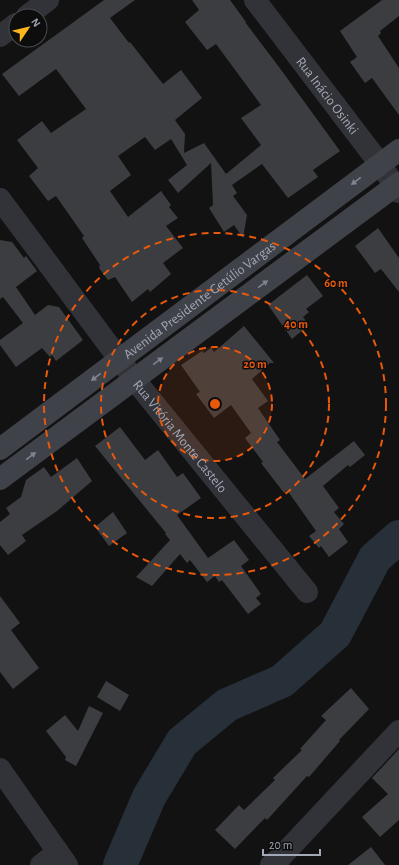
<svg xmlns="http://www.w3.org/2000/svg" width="399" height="865" viewBox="0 0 399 865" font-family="'Alegreya Sans',sans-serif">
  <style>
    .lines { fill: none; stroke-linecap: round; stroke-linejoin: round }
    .river { stroke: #273038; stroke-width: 34 }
    .building { fill: #3c3d41 }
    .minor { stroke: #323339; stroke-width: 22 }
    .secondary { stroke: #404249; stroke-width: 22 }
    .oneway { fill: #80848f }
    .ring { fill: none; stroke: #e8590c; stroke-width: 2; stroke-dasharray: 7 5 }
    .labels { text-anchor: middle; stroke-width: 3; stroke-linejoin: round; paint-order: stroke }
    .street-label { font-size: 14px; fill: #a2a8b5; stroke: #0d0d0e }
    .centre { fill: #e8590c; stroke: #0d0d0e; stroke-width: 2 }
    .ring-label { font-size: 12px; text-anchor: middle; font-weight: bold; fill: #e8590c; stroke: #0d0d0e; stroke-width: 3; stroke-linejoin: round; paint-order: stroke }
  </style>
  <rect width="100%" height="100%" fill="#121213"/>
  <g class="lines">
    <!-- river -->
    <path class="river" d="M120,865l29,-68 33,-55 45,-37 55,-24 53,-47 40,-76 24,-21"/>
  </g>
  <!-- building -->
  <g class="building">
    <path d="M104,0h31l-25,18 19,25 1,-1 33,42 18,-14 21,28 -27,22 10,14 -1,19 20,-10 22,31 35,-29 -20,-27 20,-13 -45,-61 -9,6 -22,-28 14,-12 -7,-10h38l16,22h-1l34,45 61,84 -27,19 5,7 -30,21 -26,-34 -30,21 5,8 -4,3 14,19 -4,23 -9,-13 -10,7 -15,-24 4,-3 -2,-42 -33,30 -10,-13 19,-15 -16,-26 -16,11 -10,-13 -27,19 13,19 -21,16 18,26 33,-26 10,14 -2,2 9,11 -12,8 17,22 -20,15 8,11 -21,18 -2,-3 -16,13 -17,-25 -7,3 -9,-12 1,-3 -18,-27 2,-2 -28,-40 -8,5 -19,-25 9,-8 -21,-28 25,-19 9,12 35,-24 -30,-40 -37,27 -17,-22z"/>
    <path d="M382,0h17v16l-19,15 1,2 -3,3 21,32v47l-27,-37 -7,5 -15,-21 7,-5 -17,-26z"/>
    <path d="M378,228l21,30v34l-18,-23 -6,4 -20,-27z"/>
    <path d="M0,240l12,2 12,16 2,-2 11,15 -21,16 19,28 13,-10 11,2 24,33 -27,21 -4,-6 -2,2 -8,-9 -26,19 -16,-22v-5l23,-17 -20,-26 -3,2z"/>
    <path d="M307,275l16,21 -17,13 3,3 -6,5 6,8 -17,14 -24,-34z"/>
    <path d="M244,326l30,37h-4l-18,16 16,22 -10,7 22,32 -3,2 28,37 49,-38 11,14 -15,12 -2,-2 -25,21 16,22 -5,4 10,12 -5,5 9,13 -19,15 -8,-11 -2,2 -10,-12 7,-5 -29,-41 -3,3 -23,-30 2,-1 -18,-24 6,-5 -20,-28 -17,13 -18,-24 4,-2 -19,-27 21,-14 2,2 7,-5 3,4z"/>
    <path d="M120,427l25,33 13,-10 19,27 6,-4 18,25 -24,17 31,43 26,-18 15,20 -8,6 20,28 -5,4 5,6 -13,10 -26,-34 -3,2 -4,-6 -8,6 -17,-22 -3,3 -7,-9 -28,32 -16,-9 34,-37 -5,-6 1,-1 -71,-87z"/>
    <path d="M77,458l15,23 -35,30 -35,24 4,6 -18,14 -8,-10v-23l10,-8 -4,-6 15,-11 5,-17 18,-13 7,10z"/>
    <path d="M113,512l14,21 -18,13 -14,-19z"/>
    <path d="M0,596l20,27 -9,7 28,38 -26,21 -13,-17z"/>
    <path d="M106,681l23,14 -9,16 -23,-14z"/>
    <path d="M351,688l18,21 -30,31 1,1 -31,36 -2,-1 -40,44 -2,-2 -30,31 -20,-19 24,-25 5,5 31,-30 -2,-2 29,-28 -2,-1 26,-29 -5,-4z"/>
    <path d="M89,706l14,7 -27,53 -11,-6 1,-3 -20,-26 19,-16 13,16z"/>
    <path d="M399,749v71l-19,17 -18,-20 26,-23 -16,-16z"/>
    <path d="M371,847l14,18h-37z"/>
  </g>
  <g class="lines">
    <!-- minor -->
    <g class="minor">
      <path id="s1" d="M255,0l125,164 19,28"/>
      <path d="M27,16l21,-16"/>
      <path d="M0,36l16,-12"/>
      <path id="s2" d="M0,199l134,180 173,213"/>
      <path d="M0,769l67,96"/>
      <path d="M41,865l17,-13"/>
      <path d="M271,865l9,-7 119,-127"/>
    </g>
    <!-- secondary -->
    <g class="secondary">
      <path id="s3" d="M0,449l399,-299"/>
      <path d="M0,479l399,-296"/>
    </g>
  </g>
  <!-- one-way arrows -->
  <defs><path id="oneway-solid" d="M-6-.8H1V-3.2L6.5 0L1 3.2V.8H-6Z"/></defs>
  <g class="oneway">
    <use href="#oneway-solid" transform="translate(356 181) rotate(143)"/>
    <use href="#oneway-solid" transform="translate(263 284) rotate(-36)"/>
    <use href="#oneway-solid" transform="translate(158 361) rotate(-36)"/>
    <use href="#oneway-solid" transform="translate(96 377) rotate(143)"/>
    <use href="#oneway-solid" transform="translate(31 456) rotate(-37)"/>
  </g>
  <!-- distance rings -->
  <circle cx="215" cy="404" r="57" fill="#e8590c" fill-opacity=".12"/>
  <g class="ring">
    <circle cx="215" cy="404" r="57"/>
    <circle cx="215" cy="404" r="114"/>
    <circle cx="215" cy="404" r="171"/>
  </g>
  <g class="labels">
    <!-- street labels -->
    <g class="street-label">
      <text dy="5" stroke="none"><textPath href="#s1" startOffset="120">Rua Inácio Osinki</textPath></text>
      <text dy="5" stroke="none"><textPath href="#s3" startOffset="249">Avenida Presidente Getúlio Vargas</textPath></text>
      <text dy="5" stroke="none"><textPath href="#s2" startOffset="298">Rua Vitória Monte Castelo</textPath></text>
    </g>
  </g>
  <circle cx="215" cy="404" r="6" class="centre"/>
  <g class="ring-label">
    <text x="336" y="287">60 m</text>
    <text x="296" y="328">40 m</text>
    <text x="255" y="368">20 m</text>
  </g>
  <!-- north arrow -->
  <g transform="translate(28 28) rotate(55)"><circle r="19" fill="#0d0d0e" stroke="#494b51"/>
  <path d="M0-3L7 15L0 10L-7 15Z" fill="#ffb61e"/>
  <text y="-6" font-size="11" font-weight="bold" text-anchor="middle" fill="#a2a8b5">N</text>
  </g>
  <!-- scale -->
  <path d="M263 849v6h57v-6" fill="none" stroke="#a2a8b5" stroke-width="2"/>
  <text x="269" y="849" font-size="12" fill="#a2a8b5" stroke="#0d0d0e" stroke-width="3" paint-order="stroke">20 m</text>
</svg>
